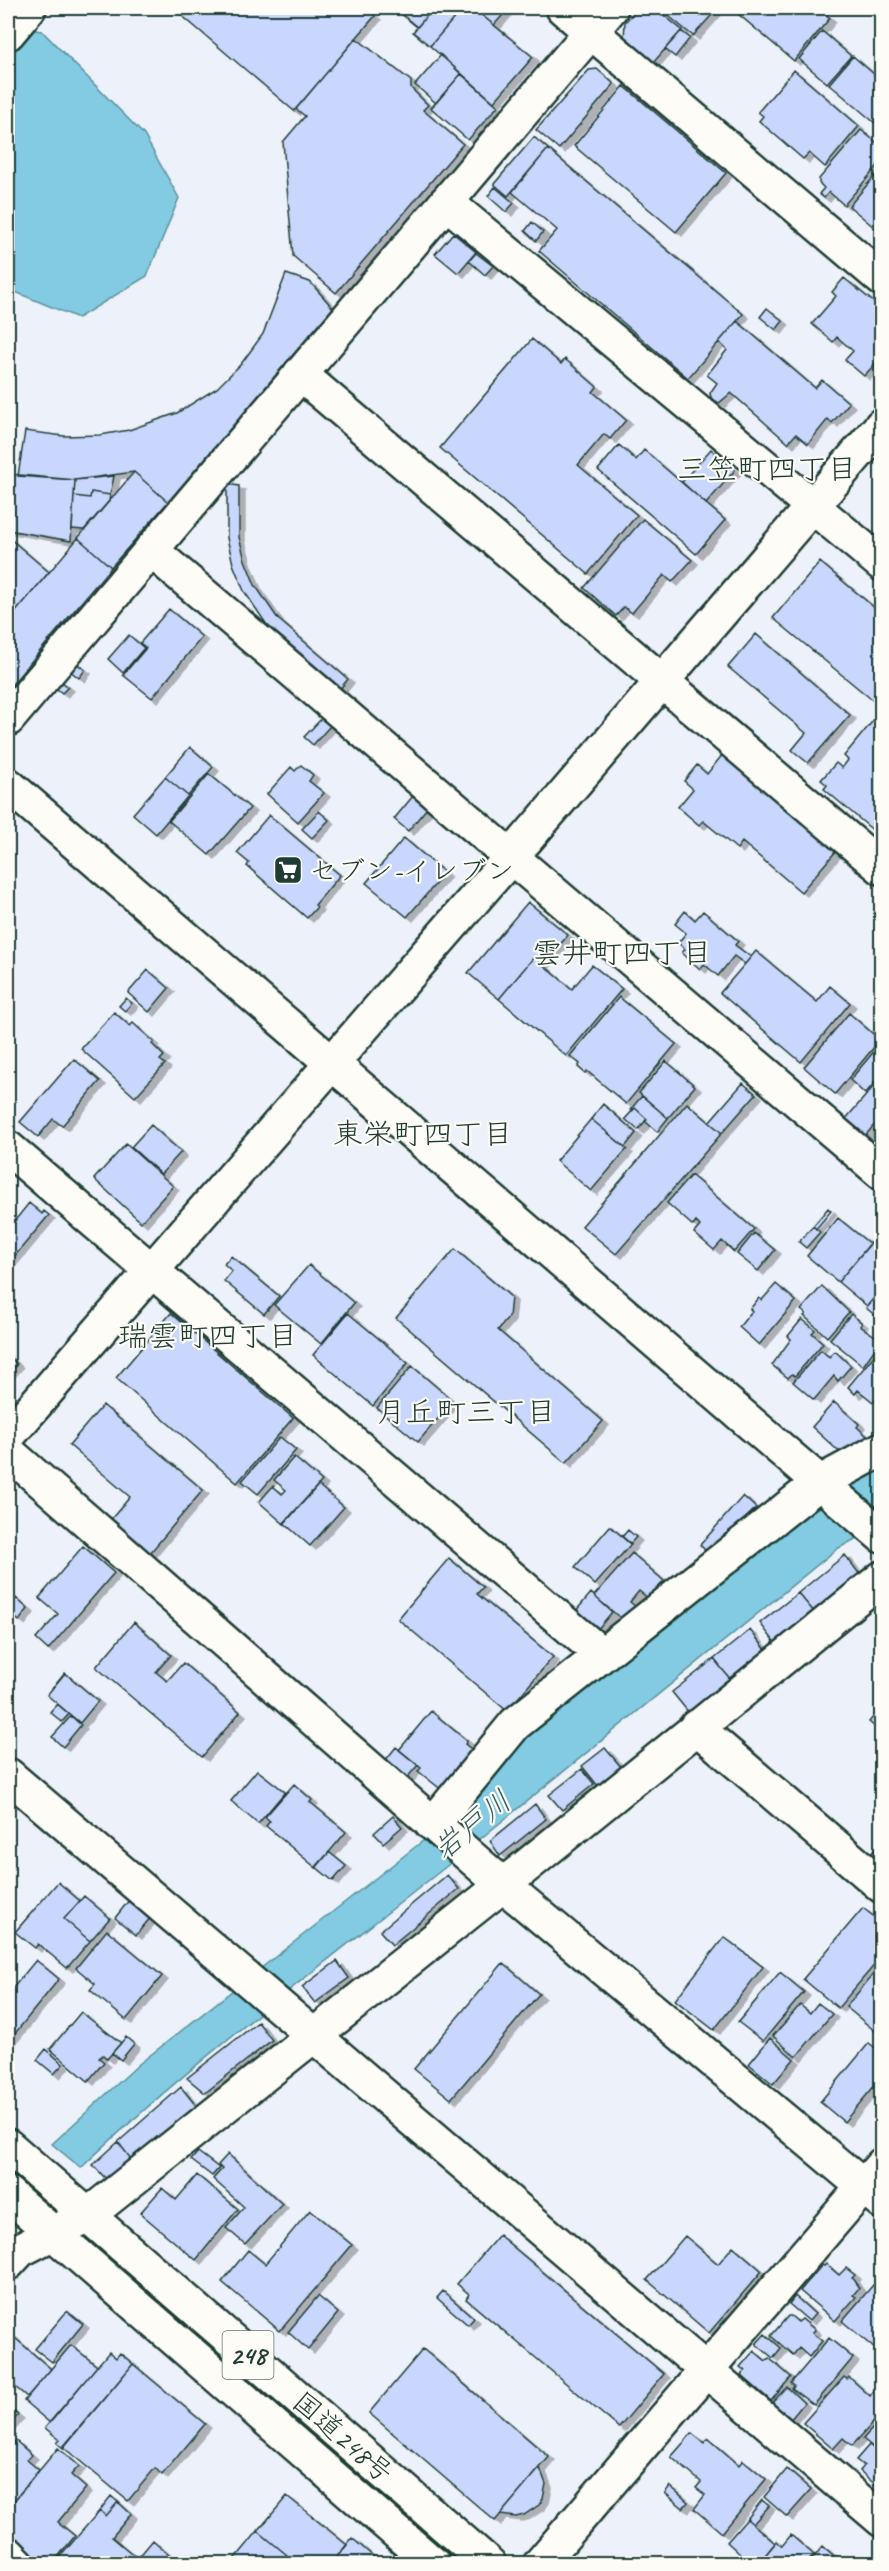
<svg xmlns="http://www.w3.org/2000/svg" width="889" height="2571" font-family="Caveat,'Klee One',sans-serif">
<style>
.water{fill:#82cbe2;stroke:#5a929c;stroke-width:1.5}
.building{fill:#c9d6fd;stroke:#1f3d34;stroke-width:1.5;filter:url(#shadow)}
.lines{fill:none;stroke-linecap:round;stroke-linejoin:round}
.minor-casing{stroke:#1f3d34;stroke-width:38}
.highway-casing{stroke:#1f3d34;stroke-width:38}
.minor{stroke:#fdfcf7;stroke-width:33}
.highway{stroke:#fdfcf7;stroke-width:33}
.labels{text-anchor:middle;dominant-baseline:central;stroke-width:4.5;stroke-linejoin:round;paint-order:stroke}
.shield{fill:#fdfcf7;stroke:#62766e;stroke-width:1.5}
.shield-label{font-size:27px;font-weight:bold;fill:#1f3d34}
.poi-label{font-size:28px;fill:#1f3d34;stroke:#fdfcf7;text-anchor:start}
.street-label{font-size:28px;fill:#1f3d34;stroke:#fdfcf7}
.neighbourhood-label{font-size:30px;fill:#1f3d34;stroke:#fdfcf7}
.water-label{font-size:30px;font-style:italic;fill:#386060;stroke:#fdfcf7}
</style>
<defs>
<filter id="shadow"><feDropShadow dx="6" dy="4" stdDeviation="0" flood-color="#0004"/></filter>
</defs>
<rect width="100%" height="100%" fill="#edf1f9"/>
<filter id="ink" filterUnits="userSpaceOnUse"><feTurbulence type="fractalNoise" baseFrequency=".0167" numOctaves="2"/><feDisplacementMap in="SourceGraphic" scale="12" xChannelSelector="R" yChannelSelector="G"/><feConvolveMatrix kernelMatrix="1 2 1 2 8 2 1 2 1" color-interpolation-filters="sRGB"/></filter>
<g filter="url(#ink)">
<path class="water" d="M21 28 42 31 144 135 179 198 147 276 78 318 8 289V45Z
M881 1465V1525L837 1549C708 1654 578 1760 448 1865 324 1964 196 2058 81 2168L52 2144 139 2064 452 1818 525 1735 795 1513Z"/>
<path class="building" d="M173 8H365L375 16 294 111Z
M394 8H434L417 27Z
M434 8H463L430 46 413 32Z
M463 8H473L533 57 494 102 430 46Z
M473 8H509L494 25Z
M638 8H655L682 30 652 64 624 39 625 22Z
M659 8H718L693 36Z
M731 8H818L830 18 794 61Z
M681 31 690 38 675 57 665 49Z
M822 31 851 56 827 83 799 59Z
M356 38 411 81V88L428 105 423 110 463 144 336 293 293 256 283 142 305 116 296 109Z
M441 55 461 74 436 103 415 85Z
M853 56 882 81V129L829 84Z
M597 69 614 84 559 149 536 130 589 70Z
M794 70 859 126 825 167 809 153 803 159 759 121 763 116 758 112Z
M461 74 498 106 468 140 431 108Z
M624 86 726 173 676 232 574 146Z
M861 130 882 147V161L844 205 829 192 824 198 819 194 824 188 819 183V179Z
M534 137 548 149 508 196 494 184Z
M548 149 743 314 688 378 539 251 557 230 512 192Z
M880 170 882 172V234L849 206Z
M495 187 514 203 506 212 488 196Z
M532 222 543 232 536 241 525 231Z
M453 233 476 252 458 273 435 254Z
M476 253 493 266 485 275 469 261Z
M286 274 310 282 333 308 168 502 134 472 75 480 18 476 25 431 64 436 100 435 129 430 177 413 217 388 241 364 263 334Z
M844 278 882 309V356L864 376 845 360 853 351 837 337 833 342 812 324 836 296 832 292Z
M767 308 783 321 776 330 760 317Z
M737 321 815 388 822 380 849 403 832 423 828 419 808 444 796 434 788 443 731 393 719 403 711 398 710 393 717 383 707 375 727 350 719 342Z
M532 339 561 364 565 359 597 387 593 392 626 420 610 439 604 434 578 465 637 515 588 574 440 448Z
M619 445 636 460 644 450 725 520 696 554 598 470Z
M711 449 735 470 706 504 682 482Z
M134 472 168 502 111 567 78 538Z
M8 474 75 480 71 541 8 530Z
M114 476 110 495 91 492 90 498 74 496 75 480Z
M227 484 239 486V537L245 560 255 585 278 619 348 679 340 689 269 628 244 591 233 564 227 538Z
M91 492 110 495 109 501 84 530 72 529 74 496 90 498Z
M643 519 692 560 672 582 664 575 632 613 624 607 616 616 584 588Z
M8 537 49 572 8 621Z
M78 538 111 567 8 689V621Z
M820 562 882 614V708L773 618Z
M169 609 202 637 152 698 123 675 146 648 140 643Z
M756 634 850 715 808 763 792 750 806 733 728 667Z
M129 635 144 648 123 673 108 659Z
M75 662 85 670 79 678 69 670Z
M60 680 68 687 62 693 54 687Z
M876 717 882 721V838L824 789 827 785 821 780 836 763 842 768 848 760 844 756Z
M322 718 330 726 313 745 304 737Z
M190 747 213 767 188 796 165 777Z
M723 754 837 850 801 892 742 842 737 849 703 821 699 825 678 807 693 789 684 781 697 765 707 774Z
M301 765 313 775 309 781 324 793 298 822 267 794 291 767 295 771Z
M209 774 250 808 209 855 169 821Z
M165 777 188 796 156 834 133 814Z
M413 796 427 808 408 831 394 819Z
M319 811 329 820 312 838 302 829Z
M269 815 340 875 315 905 317 907 307 918 247 866 249 863 237 853Z
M404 838 445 873 407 917 366 883Z
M528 902 568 935 543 965 534 957 499 999 468 973Z
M685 911 695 920 703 911 738 941 735 945 751 957 745 964 734 956 718 976 704 964 700 969 682 953 685 949 678 943 686 933 675 924Z
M756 951 817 1002 830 986 850 1003 801 1062 720 993Z
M534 957 572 989 592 965 622 989 566 1056 499 999Z
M148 970 169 988 149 1012 128 993Z
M619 997 676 1044 626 1104 587 1071 585 1073 578 1067 580 1064 570 1056Z
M126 998 132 1003 125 1011 119 1006Z
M114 1012 130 1026 133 1023 154 1042 152 1044 164 1056 160 1060 165 1064 135 1097 81 1049Z
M849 1013 880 1040 835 1094 804 1067Z
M882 1042V1074L865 1094 850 1080Z
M74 1059 100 1081 62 1126 53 1119 38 1137 20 1122Z
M666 1061 695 1086 668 1118 639 1093Z
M743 1083 756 1094 722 1133 709 1122Z
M874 1086 882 1092V1113L875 1120 877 1122 863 1138 844 1121Z
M642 1096 668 1118 657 1132 645 1121 647 1119 635 1108 630 1110Z
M687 1103 722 1133 616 1254 582 1226Z
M603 1104 636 1133 625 1147 591 1119Z
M635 1108 647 1119 638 1130 625 1119Z
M591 1119 627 1149 591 1191 556 1161Z
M151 1125 181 1152 161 1174 131 1147Z
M126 1144 173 1186 141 1222 94 1179Z
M691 1175 754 1229 734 1252 722 1241 714 1250 694 1233 700 1226 696 1222 693 1226 667 1203Z
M29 1203 42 1214 44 1211 49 1215 8 1264V1229Z
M828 1208 831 1211 816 1229 813 1226Z
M838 1218 870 1244 838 1282 807 1256Z
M813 1226 820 1232 806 1248 799 1242Z
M754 1233 775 1250 758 1271 737 1254Z
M872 1241 882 1249V1289L867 1306 838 1282Z
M455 1249 511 1297 509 1317 498 1330 603 1421 566 1463 396 1318Z
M231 1256 279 1296 264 1314 224 1281 232 1271 224 1264Z
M309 1265 354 1303 321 1344 274 1305Z
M776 1284 796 1301 759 1345 739 1327 752 1311 750 1309 759 1298 762 1300Z
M822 1286 849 1312 827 1337 804 1316 806 1314 801 1310Z
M882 1289V1321L866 1308Z
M171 1313 293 1418 237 1483 116 1378Z
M348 1313 408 1363 373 1406 313 1355Z
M851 1314 862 1323 860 1326 881 1340 863 1366 830 1339Z
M802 1319 815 1330 812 1333 823 1343 795 1376 792 1374 788 1378 772 1365 791 1339 788 1336Z
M882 1346V1393L873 1402 858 1390 855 1394 848 1387Z
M821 1350 829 1357 835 1351 851 1366 838 1381 834 1376 814 1400 793 1382Z
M8 1355 17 1364 8 1374Z
M412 1366 453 1401 418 1442 377 1408Z
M834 1402 859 1424 857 1427 867 1436 846 1458 812 1427Z
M103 1405 203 1490 145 1559 106 1525 130 1497 69 1445Z
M280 1437 296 1450 258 1494 242 1481Z
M294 1457 322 1481 284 1524 259 1502 273 1486 282 1494 286 1490 274 1480Z
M318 1485 344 1507 310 1546 284 1523Z
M743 1496 756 1508 709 1554 700 1545Z
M610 1526 631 1544 595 1585 575 1567Z
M628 1530 636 1537 630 1544 622 1537Z
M83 1546 114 1573 48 1650 36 1639 58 1614 39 1598Z
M632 1553 664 1581 649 1599 639 1591 630 1602 636 1607 624 1621 594 1596Z
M845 1555 861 1576 815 1613 798 1593Z
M449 1558 483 1587 477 1594 553 1657 507 1711 398 1619Z
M591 1593 612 1612 597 1630 575 1612Z
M798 1593 815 1613 776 1644 760 1623Z
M16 1598 28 1609 19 1621 8 1611Z
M134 1622 171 1655 156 1672 167 1681 183 1663 240 1712 202 1757 96 1667Z
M750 1630 767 1651 731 1680 714 1659Z
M714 1659 731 1680 689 1713 672 1692Z
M65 1673 98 1701 80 1723 47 1695Z
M57 1704 69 1714 62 1722 50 1712Z
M882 1706V1733L869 1722Z
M431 1711 467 1741 465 1744 475 1752 443 1791 418 1771 421 1768 399 1750Z
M71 1716 81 1725 63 1747 52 1737Z
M396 1747 418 1765 406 1779 385 1761Z
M605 1748 622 1768 598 1786 582 1766Z
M582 1769 594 1784 562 1810 549 1795Z
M257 1770 285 1792 258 1824 231 1801Z
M294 1784 312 1800 310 1802 346 1832 316 1868 266 1826 270 1821 265 1817Z
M535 1804 546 1819 500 1856 490 1841Z
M393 1816 402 1827 383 1843 374 1833Z
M882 1841V1864L871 1854Z
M329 1852 346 1866 333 1881 316 1867Z
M447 1875 459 1889 392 1945 380 1931Z
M58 1882 80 1901 64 1919 90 1941 67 1968 38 1944 35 1948 15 1932Z
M84 1896 110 1918 90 1941 64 1919Z
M130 1899 151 1917 136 1935 115 1918Z
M863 1908 882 1923V1956L838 2008 803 1979Z
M107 1930 162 1976 126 2020 90 1990 95 1984 76 1968Z
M724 1937 763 1967 714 2030 675 2000Z
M36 1960 59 1979 8 2042V1994Z
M337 1961 349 1978 315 2003 302 1987Z
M503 1963 539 1994 451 2099 414 2069Z
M780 1972 804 1992 763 2041 738 2022Z
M875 1972 882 1978V2024L875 2031 846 2007Z
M818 2003 832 2014 796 2057 773 2036 800 2005 810 2013Z
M81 2012 121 2043 107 2059 103 2055 99 2058 104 2062 88 2081 50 2049Z
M258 2022 272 2040 205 2093 187 2078Z
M126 2037 134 2044 121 2060 112 2053Z
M770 2038 794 2059 773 2084 749 2064Z
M869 2043 882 2053V2077L844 2122 820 2102Z
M46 2049 63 2064 54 2074 37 2060Z
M181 2087 197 2107 131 2159 118 2142Z
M118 2142 131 2159 106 2179 93 2165Z
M198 2152 219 2168 212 2176 191 2160Z
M228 2154 282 2204 245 2244 226 2228 244 2207 213 2179 222 2169 218 2165Z
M197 2175 238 2209 196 2260 140 2213 162 2188 176 2200Z
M310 2210 352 2245 280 2331 222 2282 248 2250 265 2264Z
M499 2235 664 2374 619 2428 466 2299 469 2294 457 2284Z
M685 2236 718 2264 733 2246 762 2271 709 2333 647 2280Z
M826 2264 839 2275 846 2268 855 2275 852 2278 859 2288 853 2295 856 2297 835 2321 800 2291 822 2265 824 2266Z
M882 2283V2355L842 2321 873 2285 877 2288Z
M443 2291 474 2318 468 2325 437 2298Z
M318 2296 338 2313 308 2350 288 2332Z
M795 2296 815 2314 809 2321 789 2304Z
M67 2311 83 2324 52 2362 35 2349Z
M788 2316H791L798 2322 802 2319 815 2330 812 2333 822 2341 809 2357 799 2348 793 2355 771 2336Z
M8 2332 51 2369 27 2397 8 2381Z
M765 2334 781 2348 773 2358 756 2344Z
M829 2338 853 2358 814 2405 792 2389 794 2386 791 2383Z
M71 2345 97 2366 50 2423 24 2401Z
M423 2349 549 2457 495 2521 369 2413Z
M754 2351 766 2361 769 2358 791 2377 771 2401 741 2375 745 2371 740 2367Z
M109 2352 116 2358 120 2353 133 2364 63 2448 57 2443 60 2440 45 2428Z
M133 2364 205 2424 162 2475 155 2468 128 2501 63 2447Z
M844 2377 847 2379 849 2377 870 2396 882 2380V2413L852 2446 843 2438 833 2449 803 2423Z
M787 2387 804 2403 790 2420 771 2404Z
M8 2407 18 2415 8 2427Z
M882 2418V2451L880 2453 863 2439Z
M692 2433 704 2443 708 2438 739 2465 743 2460 766 2479 722 2533 694 2509 705 2495 696 2488 701 2482 671 2457Z
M16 2441 32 2455 27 2460 39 2470 12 2503 8 2499V2444L11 2446Z
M869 2445 880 2453 882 2451 880 2489 860 2471 864 2466 856 2460Z
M58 2448 79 2466 71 2475 86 2488 58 2522 75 2536 52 2564H36L8 2539V2508Z
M540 2468 546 2484 543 2499 539 2505 524 2515 516 2517 500 2515Z
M787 2469 811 2490 787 2517 764 2497Z
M670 2486 688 2502 683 2508 665 2493Z
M111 2496 118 2502 106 2516 100 2510Z
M287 2496 347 2545 331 2564H283L281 2562 287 2555 258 2531Z
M762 2500 769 2506 753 2524 747 2519Z
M118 2502 131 2514 112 2537 137 2558 132 2564H54L100 2510 106 2516Z
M747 2519 775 2543 758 2564H751L727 2542Z
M258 2531 287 2555 281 2562 283 2564H231Z
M791 2535 814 2555 806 2564H758L777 2541 782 2546Z
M352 2538 382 2564H331Z
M153 2540 180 2564H133Z
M823 2546 843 2564H808Z"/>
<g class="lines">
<g class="minor-casing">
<path id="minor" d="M563 8 882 279
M8 33 29 8
M446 202 882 564
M300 374 882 868
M151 550 882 1173
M8 719 611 8
M8 785 882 1536
M8 1148 602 1655
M8 1436 511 857 882 425
M8 1452 503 1885 882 2202
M696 1727 882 1886
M8 1775 882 2520
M431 1823 443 1812 515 1724 819 1483 882 1449
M8 2263 20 2250 88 2215 503 1885 882 1578
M8 2554 18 2564
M540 2564 882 2165"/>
</g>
<g class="highway-casing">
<path id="highway" d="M8 2146 489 2564
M8 2194 433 2564"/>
</g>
<use href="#minor" class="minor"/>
<use href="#highway" class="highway"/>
</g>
</g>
<defs>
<g id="supermarket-square" transform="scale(1.5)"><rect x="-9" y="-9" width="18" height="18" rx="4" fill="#1f3d34" stroke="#fdfcf7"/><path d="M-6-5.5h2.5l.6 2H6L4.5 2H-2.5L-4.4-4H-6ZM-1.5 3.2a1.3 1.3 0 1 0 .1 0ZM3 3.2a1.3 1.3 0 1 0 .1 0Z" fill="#fff"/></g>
</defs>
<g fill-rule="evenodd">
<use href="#supermarket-square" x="288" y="870"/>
</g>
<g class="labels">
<rect class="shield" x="222.5" y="2331" width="51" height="48" rx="4.5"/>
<g class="shield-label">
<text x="248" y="2355">248</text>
</g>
<g class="poi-label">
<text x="309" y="870">セブン-イレブン</text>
</g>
<g class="street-label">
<text transform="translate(343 2437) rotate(41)">国道248号</text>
</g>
<g class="neighbourhood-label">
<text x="767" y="469">三笠町四丁目</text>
<text x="622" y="953">雲井町四丁目</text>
<text x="423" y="1134">東栄町四丁目</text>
<text x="208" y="1336">瑞雲町四丁目</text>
<text x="466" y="1412">月丘町三丁目</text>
</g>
<g class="water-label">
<text transform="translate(472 1825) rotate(-39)">岩戸川</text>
</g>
</g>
<rect width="889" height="2571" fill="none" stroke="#fdfcf7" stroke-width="30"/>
<rect x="15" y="15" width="859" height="2541" fill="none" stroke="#1f3d34" stroke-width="2" filter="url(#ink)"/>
</svg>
